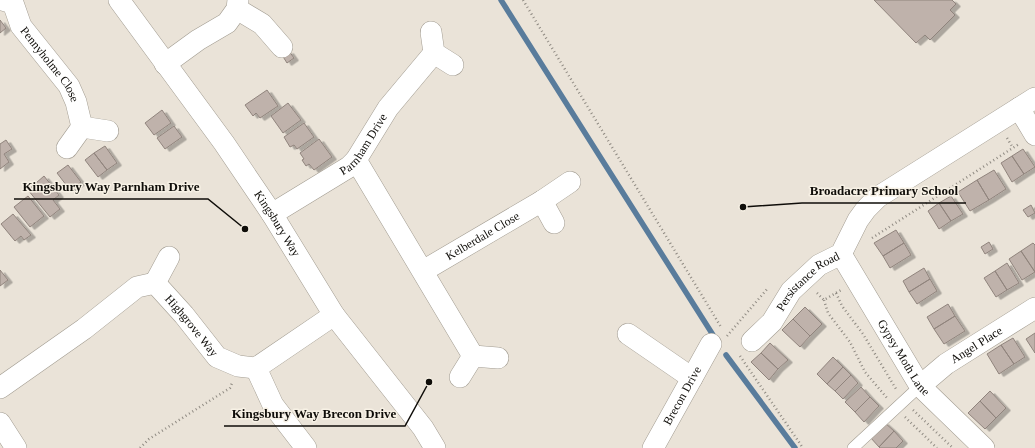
<svg xmlns="http://www.w3.org/2000/svg" width="1035" height="448" font-family="Georgia,serif">
<style>
.lines{fill:none;stroke-linecap:round;stroke-linejoin:round}
.stream{stroke:#597c9c;stroke-width:5.5}
.building{fill:#bfb2ab;stroke:#90847d;filter:url(#shadow)}
.service-casing{stroke:#a29c91;stroke-width:12}
.minor-casing{stroke:#a29c91;stroke-width:22}
.path{stroke:#908b83;stroke-width:2.5;stroke-dasharray:1 3;stroke-linecap:butt}
.service{stroke:#fff;stroke-width:11}
.minor{stroke:#fff;stroke-width:21}
.labels{text-anchor:middle;dominant-baseline:central;stroke-width:3;stroke-linejoin:round;paint-order:stroke}
.street-label{font-size:12px;fill:#0f0d09;stroke:#f7f1e5}
.leader{fill:none;stroke:#0f0d09;stroke-width:1.5}
.callout-dot{fill:#0f0d09;stroke:#f7f1e5;stroke-width:1.5}
.callout-label{font-size:13px;text-anchor:middle;font-weight:bold;fill:#0f0d09;stroke:#f7f1e5;stroke-width:3;stroke-linejoin:round;paint-order:stroke}
</style>
<defs>
<filter id="shadow"><feDropShadow dx="4.5" dy="2.5" stdDeviation="0" flood-color="#0004"/></filter>
</defs>
<rect width="100%" height="100%" fill="#eae3d8"/>
<g class="lines">
<path class="stream" d="M501 0 604 163 713 335
M726 355 795 448"/>
</g>
<path class="building" d="M874 0H952L956 4 950 10 955 15 930 40 925 35 916 43Z
M0 20 6 28 0 33Z
M289 51 294 58 287 63 282 55Z
M267 90 278 106 260 118 256 113 253 116 245 105Z
M288 103 301 120 283 133 271 116Z
M162 110 171 123 154 135 145 123Z
M304 123 314 137 297 149 294 145 290 147 284 137Z
M174 126 182 137 165 149 157 138Z
M319 139 332 157 314 170 309 164 306 166 302 160 304 159 300 153Z
M6 140 12 149 4 154 9 162 0 169V144Z
M105 146 117 163 107 170 94 153Z
M1023 149 1035 167 1024 174 1012 156Z
M94 153 107 170 98 177 85 160Z
M1012 156 1024 174 1012 182 1001 163Z
M68 165 81 182 70 190 57 173Z
M994 170 1006 189 989 200 977 180Z
M44 176 59 195 53 200 60 209 50 217 28 190Z
M977 180 989 200 970 211 958 192Z
M28 196 44 216 30 227 14 207Z
M951 196 963 214 951 221 939 203Z
M939 203 951 221 939 229 928 211Z
M1031 205 1035 213 1028 217 1023 210Z
M13 214 31 235 24 240 21 236 15 241 1 224Z
M896 230 904 243 883 256 874 243Z
M989 242 993 249 985 254 981 247Z
M904 243 911 255 890 268 883 256Z
M1033 243 1035 245V272L1021 251Z
M1021 251 1035 272 1022 280 1009 259Z
M1007 263 1019 283 1007 290 995 271Z
M924 268 930 279 909 292 903 281Z
M0 270 8 280 0 286Z
M995 271 1007 290 996 297 984 278Z
M930 279 937 291 917 304 909 292Z
M948 304 955 316 934 329 927 317Z
M805 307 822 324 810 336 793 319Z
M955 316 965 331 944 344 934 329Z
M793 319 810 336 800 347 782 330Z
M1035 333V353L1026 339Z
M1013 338 1025 357 1014 364 1001 345Z
M770 343 788 360 778 369 761 353Z
M1001 345 1014 364 999 374 987 354Z
M761 353 778 369 769 380 751 362Z
M833 357 843 367 827 384 817 374Z
M843 367 851 375 835 391 827 384Z
M851 375 858 383 843 399 835 391Z
M861 387 870 397 855 412 845 402Z
M990 391 1006 408 996 418 980 401Z
M870 397 879 406 864 422 855 412Z
M980 401 996 418 985 429 968 413Z
M884 422 894 431 879 447 870 437Z
M894 431 903 441 896 448H880L879 447Z"/>
<g class="lines">
<g class="service-casing">
<path id="service" d="M853 448 920 386"/>
</g>
<g class="minor-casing">
<g id="minor">
<path id="s1" d="M2 0 13 3 21 26 69 86 76 102 82 127"/>
<path id="s2" d="M119 0 224 143 272 214 334 315 423 428 435 448"/>
<path d="M237 9 262 24 282 47"/>
<path d="M431 32 434 53 453 65"/>
<path d="M165 64 198 40 227 23 237 9 238 0"/>
<path d="M1019 108 1035 135"/>
<path d="M67 148 82 127 108 131"/>
<path d="M356 160 473 356"/>
<path d="M542 201 554 223"/>
<path id="s3" d="M272 214 349 167 356 160 388 108 434 53"/>
<path id="s4" d="M841 254 920 386 984 448"/>
<path id="s5" d="M423 271 542 201 570 182"/>
<path d="M155 283 169 257"/>
<path d="M628 334 692 378"/>
<path id="s6" d="M752 341 772 322 791 291 819 265 841 254 858 220 866 209 878 197 1035 98"/>
<path d="M256 368 273 405 306 448"/>
<path d="M460 377 473 356 498 358"/>
<path id="s7" d="M920 386 946 364 1035 308"/>
<path id="s8" d="M0 388 84 329 137 287 155 283 184 315 217 357 238 366 256 368 334 315"/>
<path d="M0 423 16 448"/>
<path id="s9" d="M653 448 711 344"/>
</g>
</g>
<path class="path" d="M523 0 721 327
M1007 138 1013 148
M872 238 1019 144
M817 293 824 300 841 290
M836 293 842 306 863 334 896 389
M824 300 828 313 850 342 865 372 887 398
M727 336 768 288
M740 356 803 448
M913 410 953 448
M905 417 937 448
M140 448 149 439 230 388 232 383"/>
<use href="#service" class="service"/>
<use href="#minor" class="minor"/>
</g>
<g class="labels">
<g class="street-label">
<text stroke="none"><textPath href="#s1" startOffset="84">Pennyholme Close</textPath></text>
<text stroke="none"><textPath href="#s3" startOffset="117">Parnham Drive</textPath></text>
<text stroke="none"><textPath href="#s2" startOffset="274">Kingsbury Way</textPath></text>
<text stroke="none"><textPath href="#s5" startOffset="69">Kelberdale Close</textPath></text>
<text stroke="none"><textPath href="#s6" startOffset="83">Persistance Road</textPath></text>
<text stroke="none"><textPath href="#s8" startOffset="245">Highgrove Way</textPath></text>
<text stroke="none"><textPath href="#s7" startOffset="70">Angel Place</textPath></text>
<text stroke="none"><textPath href="#s4" startOffset="121">Gypsy Moth Lane</textPath></text>
<text stroke="none"><textPath href="#s9" startOffset="60">Brecon Drive</textPath></text>
</g>
</g>
<path class="leader" d="M245 229L208 199H14M743 207L802 203H966M429 382L405 426H224"/>
<g class="callout-dot">
<circle cx="245" cy="229" r="4"/>
<circle cx="743" cy="207" r="4"/>
<circle cx="429" cy="382" r="4"/>
</g>
<g class="callout-label">
<text x="111" y="191">Kingsbury Way Parnham Drive</text>
<text x="884" y="195">Broadacre Primary School</text>
<text x="314" y="418">Kingsbury Way Brecon Drive</text>
</g>
</svg>
